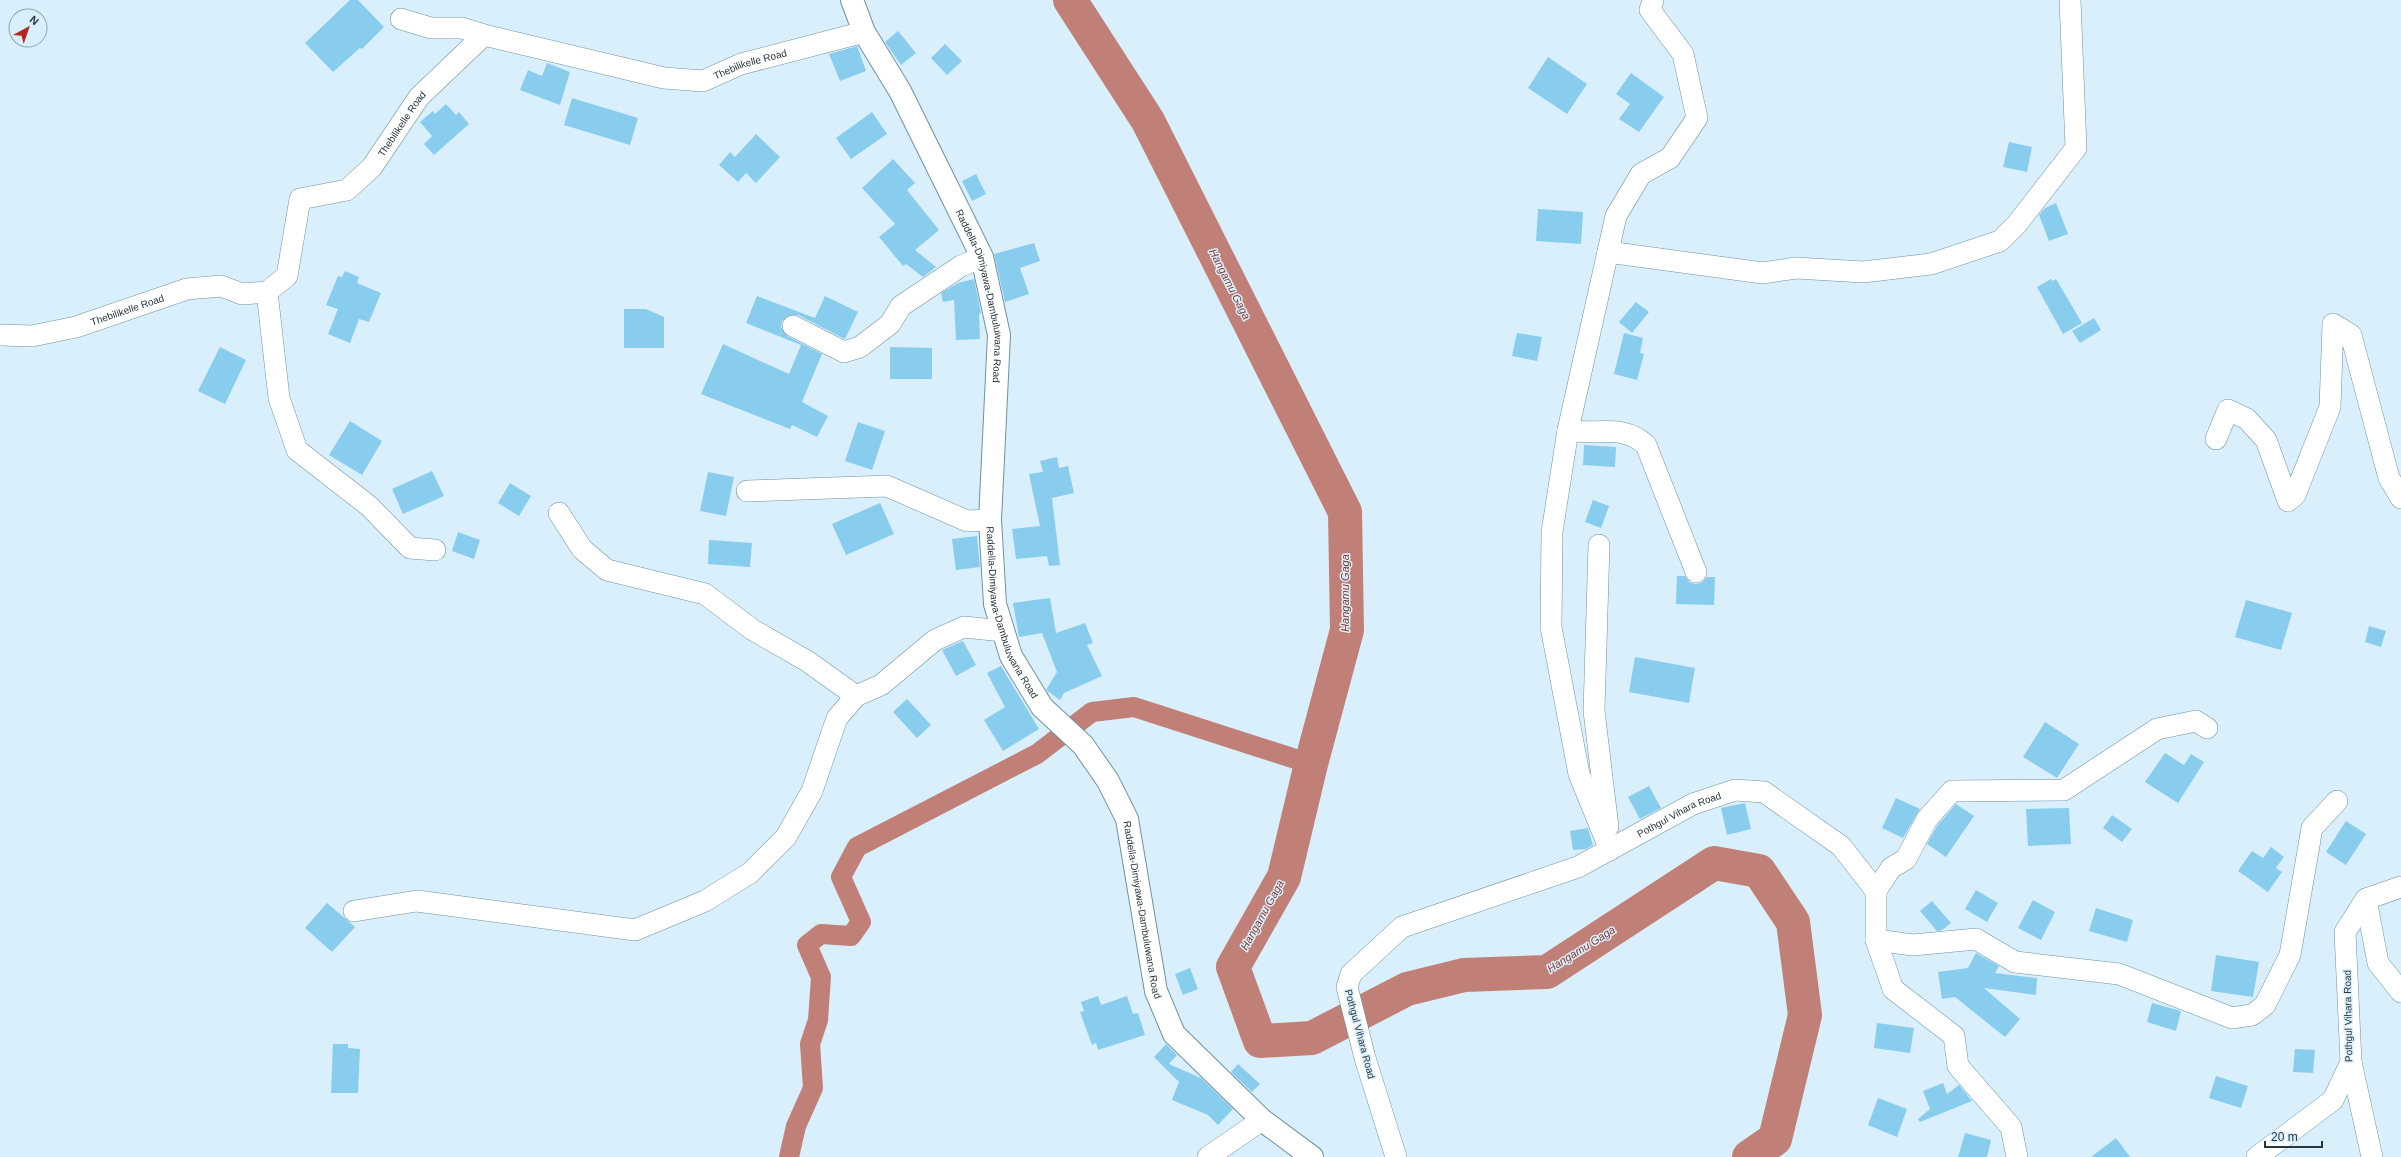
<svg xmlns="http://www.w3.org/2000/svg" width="2401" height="1157" font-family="Arial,sans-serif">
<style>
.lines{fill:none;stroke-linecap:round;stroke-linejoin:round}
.canal{stroke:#c18077;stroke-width:20}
.river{stroke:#c18077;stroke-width:34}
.building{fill:#89cdee}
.minor-casing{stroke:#6e92a3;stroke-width:22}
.tertiary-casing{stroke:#6e92a3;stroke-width:24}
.minor{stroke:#fff;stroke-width:21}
.tertiary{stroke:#fff;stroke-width:22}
.labels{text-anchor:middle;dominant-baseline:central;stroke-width:3;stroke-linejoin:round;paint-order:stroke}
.street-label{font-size:10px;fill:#27363d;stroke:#d9effb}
.water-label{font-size:11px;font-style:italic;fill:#88372f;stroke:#d9effb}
</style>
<rect width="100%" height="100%" fill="#d9effb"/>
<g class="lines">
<path class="canal" d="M789 1157 796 1126 813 1088 810 1044 818 1020 821 977 807 945 821 934 851 936 861 922 841 877 857 847 1037 754 1092 712 1134 707 1311 764"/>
<path class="river" d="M1070 0 1148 121 1345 512 1347 630 1311 764 1284 877 1233 967 1260 1041 1312 1038 1407 989 1464 975 1547 972 1714 863 1759 871 1793 922 1805 1015 1775 1139 1749 1157"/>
</g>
<path class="building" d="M350 0H358L384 27 362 49 360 48 333 72 305 43Z
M898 31 916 53 901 65 885 42Z
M945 44 962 61 947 75 931 58Z
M857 46 866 71 840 81 829 54Z
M1548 57 1587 84 1567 114 1528 88Z
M547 63 570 72 560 105 520 90 528 70 542 76Z
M1631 73 1664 97 1639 132 1619 119 1630 104 1616 94Z
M572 98 638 118 630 145 564 125Z
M446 104 456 115 459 112 469 124 434 155 424 144 432 136 420 122 433 111 435 114Z
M872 112 887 134 851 159 836 138Z
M756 134 780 157 756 183 746 173 738 182 719 165 730 152 735 157Z
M2009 142 2032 147 2027 172 2003 167Z
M893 159 915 183 907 190 939 230 915 250 936 267 923 277 906 264 903 266 879 237 895 224 862 188Z
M976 174 986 194 972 201 962 181Z
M2056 203 2068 234 2049 241 2039 215 2045 208Z
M1538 209 1583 212 1581 244 1536 241Z
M1034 243 1040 261 1020 268 1029 294 1005 302 994 254Z
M345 271 359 277 357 283 381 293 369 322 359 319 350 343 328 334 338 309 326 305 338 276 342 277Z
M974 279 981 313 979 314 980 339 956 340 954 300 943 302 941 293 958 283Z
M2051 279 2052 281 2056 279 2082 323 2063 334 2037 287Z
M757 296 815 318 825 296 858 312 845 339 798 315 787 316 782 321 781 327 787 336 822 354 802 402 828 416 817 437 792 425 790 429 701 394 723 344 789 374 801 345 746 323Z
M1636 302 1649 312 1632 333 1619 322Z
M624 309H646L664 317V348H624Z
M2094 318 2101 330 2080 343 2072 331Z
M1517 333 1542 337 1537 361 1512 356Z
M1624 333 1643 338 1640 353 1644 354 1637 380 1614 374Z
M220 347 246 360 225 404 198 391Z
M890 347 932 348V379H890Z
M350 421 382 441 362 475 329 455Z
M858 422 885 431 872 470 845 461Z
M1584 445 1616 447 1615 467 1583 465Z
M1057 457 1059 468 1068 466 1074 493 1052 498 1060 565 1049 566 1047 556 1016 559 1012 529 1040 526 1029 474 1043 472 1040 461Z
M432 471 444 496 403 514 392 489Z
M708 472 734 477 726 516 700 511Z
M510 483 531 496 519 516 498 503Z
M1593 500 1609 506 1601 528 1585 522Z
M880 503 894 534 846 555 832 524Z
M458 532 480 540 474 559 452 551Z
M977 536 980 567 956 570 952 539Z
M709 540 752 543 750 567 708 564Z
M1677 576H1685L1689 582 1695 584 1701 583 1707 577H1715L1714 605 1676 604Z
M1050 598 1056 633 1085 623 1093 643 1087 645 1102 676 1064 693 1060 700 1046 690 1057 672 1042 633 1019 637 1013 603Z
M2246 600 2292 613 2281 650 2235 637Z
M2369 626 2386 631 2381 647 2365 642Z
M963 641 976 665 956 676 942 650Z
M1635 657 1695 668 1689 703 1629 692Z
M1001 666 1039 729 1003 751 984 720 1005 707 987 673Z
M907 699 931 725 917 738 893 712Z
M2045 722 2079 744 2057 778 2023 757Z
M2165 753 2184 765 2191 754 2204 762 2178 803 2145 782Z
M1649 786 1661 808 1640 819 1628 797Z
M1896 798 1920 809 1903 838 1882 828Z
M1745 803 1751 829 1727 835 1721 808Z
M1956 804 1974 816 1946 857 1927 844 1937 826Z
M2069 808 2071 844 2028 846 2026 809Z
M2112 815 2132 829 2122 842 2103 828Z
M2346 821 2366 834 2346 865 2326 852Z
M1588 828 1593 845 1586 849 1573 850 1570 831Z
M2271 847 2284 857 2276 868 2282 872 2268 892 2238 871 2252 851 2263 858Z
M1976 890 1998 903 1987 922 1965 909Z
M2033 900 2055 912 2041 940 2018 928Z
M1932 901 1951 923 1942 930 1937 931 1920 911Z
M327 903 355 927 332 952 305 928Z
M2096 908 2133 920 2127 942 2089 931Z
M1976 953 1999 966 1995 973 2037 978 2036 995 1984 988 2020 1019 2005 1037 1955 997 1942 999 1938 972 1968 968Z
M2216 955 2259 962 2253 997 2211 991Z
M1190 968 1198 989 1183 995 1175 974Z
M1098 996 1101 1005 1127 996 1133 1014 1138 1013 1145 1035 1098 1050 1096 1043 1092 1045 1080 1012 1084 1011 1081 1002Z
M2152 1003 2181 1011 2176 1031 2147 1022Z
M1877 1023 1914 1028 1910 1053 1874 1048Z
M333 1044H348V1048L360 1049 358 1093H331Z
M1166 1044 1177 1055 1169 1064 1201 1078 1233 1109 1218 1125 1208 1115 1172 1100 1179 1082 1154 1057Z
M2295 1049 2315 1050 2313 1073 2293 1072Z
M1238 1064 1260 1084 1252 1092 1231 1072Z
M2216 1076 2248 1086 2241 1108 2209 1098Z
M1943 1083 1947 1094 1959 1085 1972 1101 1920 1122 1918 1119 1930 1109 1923 1091Z
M1878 1098 1907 1109 1897 1137 1868 1125Z
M1965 1133 1991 1140 1987 1157H1958Z
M2116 1138 2130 1157H2091Z"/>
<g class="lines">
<g class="minor-casing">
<g id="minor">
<path d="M401 19 431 28H462L484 35"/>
<path d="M1608 252 1763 273 1796 268 1863 272 1931 264 2000 241 2017 224 2076 148 2070 0"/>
<path d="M267 292 279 398 297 450 369 506 410 548 435 550"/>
<path d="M793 326 844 352 860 347 890 324 901 306 961 266 982 257"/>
<path id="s1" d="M0 335 32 336 76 327 187 289 221 286 242 294 267 292 287 276 300 199 347 190 372 167 419 97 484 35 664 78 703 81 741 64 864 32"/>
<path d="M1568 430C1596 436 1622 423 1646 445L1696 572"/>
<path d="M2216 439 2228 410 2247 419 2266 440 2288 501 2295 495 2330 407 2333 324 2351 335 2389 478 2401 498"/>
<path d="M747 491 887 486 967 521 990 520"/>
<path d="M559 513 582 549 607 570 705 594 753 630 807 661 856 696"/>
<path d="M1599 545 1594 711 1608 827"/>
<path d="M1610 850 1579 774 1551 627 1552 532 1568 430 1616 216 1641 174 1670 158 1697 118 1683 54 1650 10 1653 0"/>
<path d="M1876 891 1891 868 1906 859 1927 819 1952 791 2064 790 2157 729 2196 721 2207 728"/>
<path d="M2366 899 2378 963 2401 992"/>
<path d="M354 911 417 901 635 930 705 901 750 873 786 837 812 791 837 718 856 696 881 685 935 640 964 627 1003 631"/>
<path d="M1876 940 1913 945 1976 939 2015 962 2119 974 2232 1018 2252 1015 2265 1005 2290 955 2312 828 2337 801"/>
<path d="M2351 1062 2372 1157"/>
<path d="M1208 1157 1262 1120"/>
<path id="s2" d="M1396 1157 1365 1058 1347 987 1351 974 1402 927 1578 867 1693 804 1735 790 1764 792 1841 846 1876 891V940L1893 989 1954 1036 1958 1066 2011 1127 2017 1157"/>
<path d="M2257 1157 2333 1100 2351 1062 2345 932 2366 899 2401 887"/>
</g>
</g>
<g class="tertiary-casing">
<g id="tertiary">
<path id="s3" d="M852 0 864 32 900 91 982 257 999 335 990 520 995 604 1011 656 1042 707 1083 745 1108 781 1127 819 1156 991 1174 1034 1262 1120 1312 1157"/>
</g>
</g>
<use href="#minor" class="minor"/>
<use href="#tertiary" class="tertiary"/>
</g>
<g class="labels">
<g class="street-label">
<text stroke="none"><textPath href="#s1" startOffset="910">Thebilikelle Road</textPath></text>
<text stroke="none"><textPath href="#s1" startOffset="514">Thebilikelle Road</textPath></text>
<text stroke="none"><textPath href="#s3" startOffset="326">Raddella-Dimiyawa-Dambuluwana Road</textPath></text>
<text stroke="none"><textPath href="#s1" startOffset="131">Thebilikelle Road</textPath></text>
<text stroke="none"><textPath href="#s3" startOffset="650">Raddella-Dimiyawa-Dambuluwana Road</textPath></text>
<text stroke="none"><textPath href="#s2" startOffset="560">Pothgul Vihara Road</textPath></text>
<text stroke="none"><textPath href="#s3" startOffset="986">Raddella-Dimiyawa-Dambuluwana Road</textPath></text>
<text transform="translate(2348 1016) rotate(-91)">Pothgul Vihara Road</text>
<text transform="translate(1360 1034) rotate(75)">Pothgul Vihara Road</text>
</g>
<g class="water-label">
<text transform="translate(1230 284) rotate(63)">Hangamu Gaga</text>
<text transform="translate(1345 593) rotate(-90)">Hangamu Gaga</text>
<text transform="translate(1262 915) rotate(-61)">Hangamu Gaga</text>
<text transform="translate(1581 949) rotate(-32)">Hangamu Gaga</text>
</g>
</g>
<g transform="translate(28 28) rotate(40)"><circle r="19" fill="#d9effb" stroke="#92a5af"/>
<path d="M0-3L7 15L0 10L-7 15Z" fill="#b62723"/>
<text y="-6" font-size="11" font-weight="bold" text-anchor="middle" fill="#27363d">N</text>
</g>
<path d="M2265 1141v6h57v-6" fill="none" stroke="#27363d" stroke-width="2"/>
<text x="2271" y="1141" font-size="12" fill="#27363d" stroke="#d9effb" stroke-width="3" paint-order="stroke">20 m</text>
</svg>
